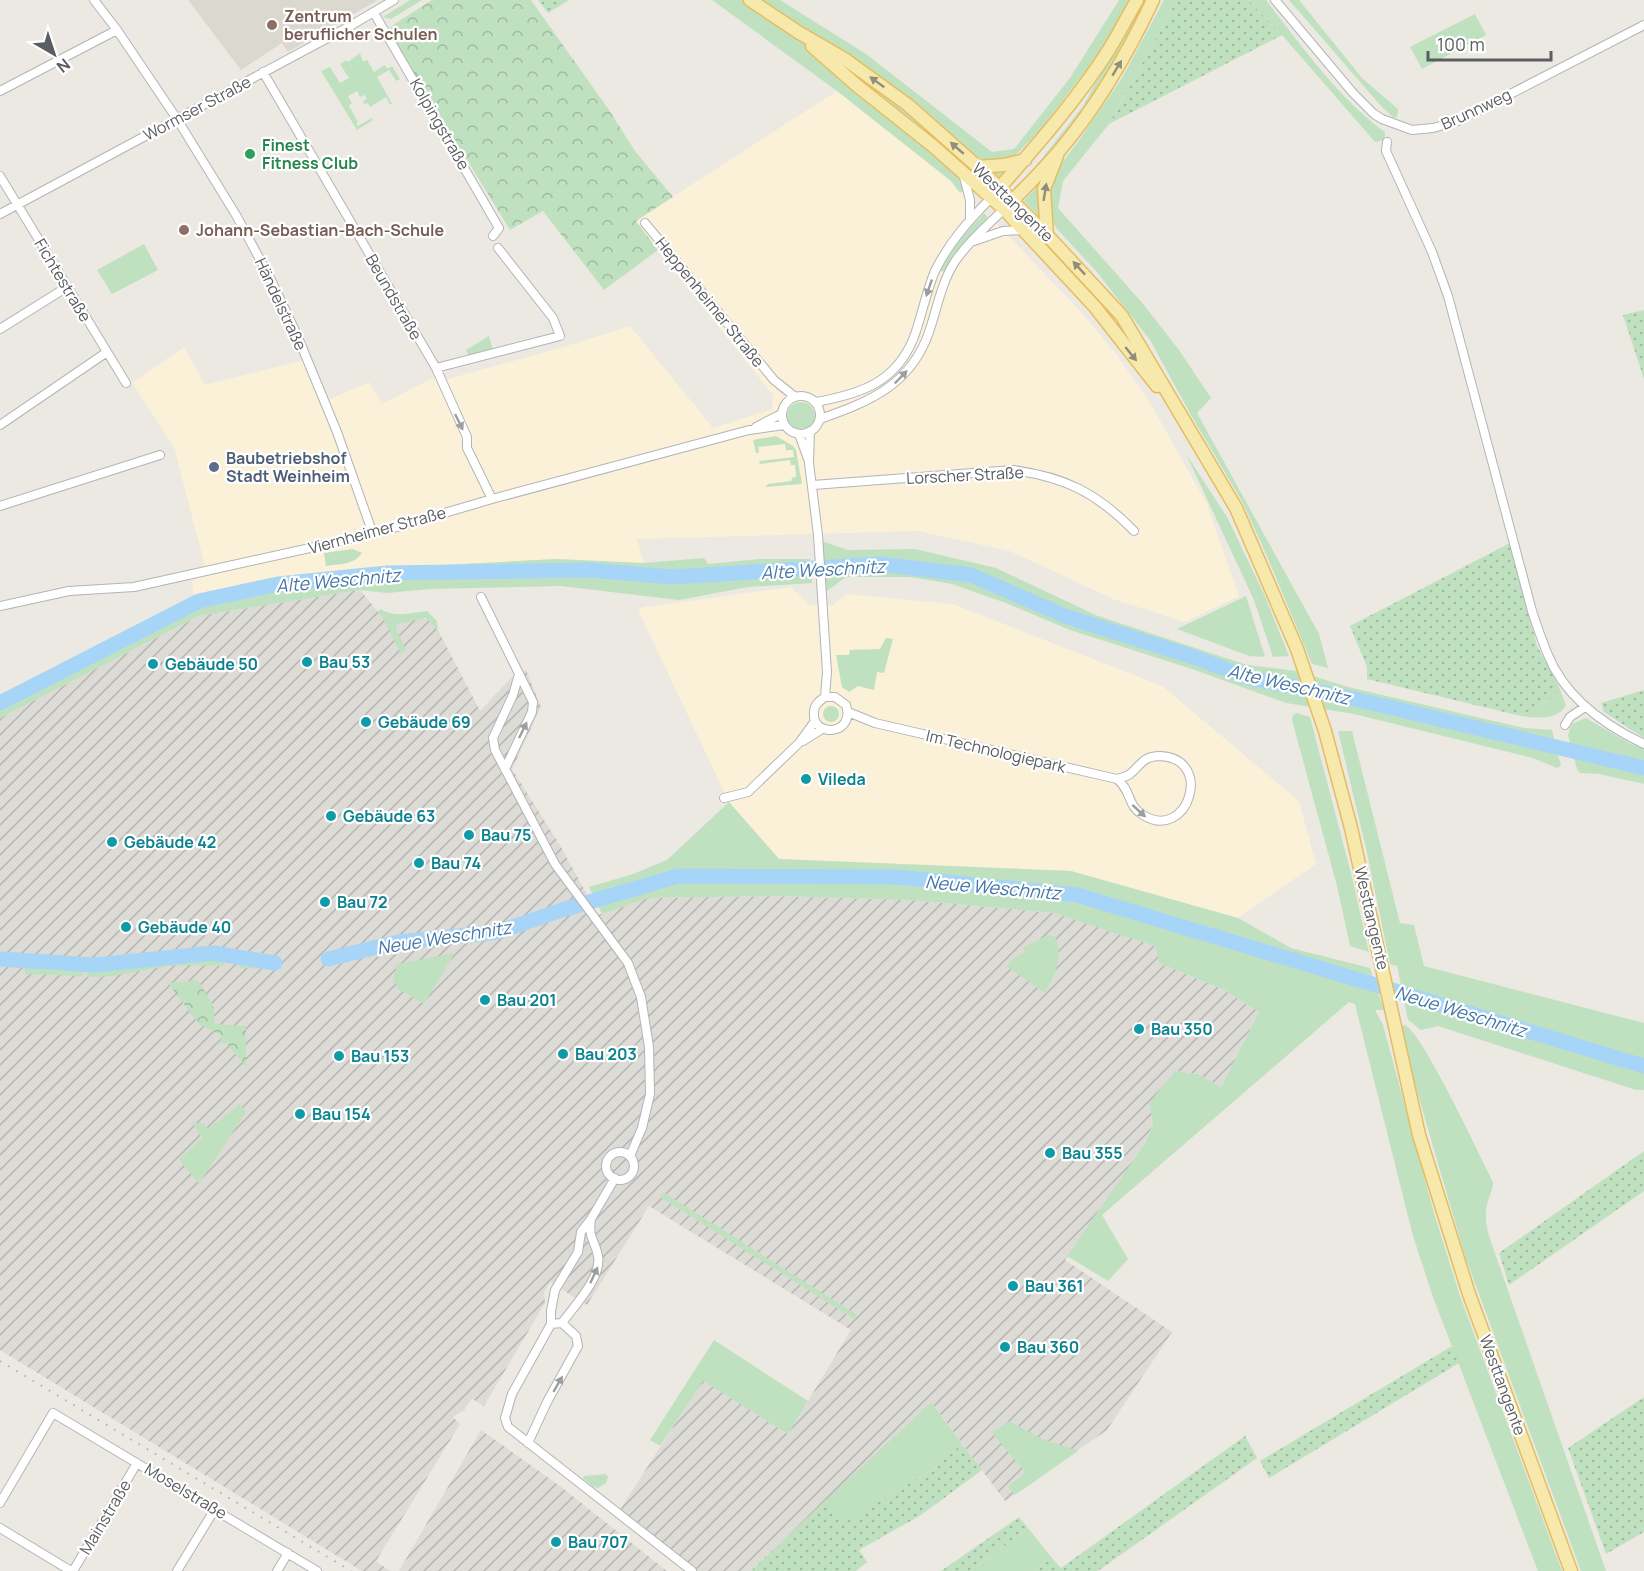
<svg xmlns="http://www.w3.org/2000/svg" width="1644" height="1571" font-family="Manrope,sans-serif">
<style>
.commercial{fill:#faf1d8}
.industrial{fill:url(#industrial-furrows)}
.education{fill:#dbd8d0}
.green{fill:#c0e1c0}
.forest{fill:url(#forest-crowns)}
.garden{fill:url(#garden-dots)}
.lines{fill:none;stroke-linecap:round;stroke-linejoin:round}
.river{stroke:#a6d5f7;stroke-width:15}
.minor-casing{stroke:#b2b4b8;stroke-width:10}
.primary-casing{stroke:#e4bd62;stroke-width:15}
.minor{stroke:#fff;stroke-width:8}
.primary{stroke:#f7e9ab;stroke-width:12}
.rail{stroke:#b0b1b1;stroke-width:2;stroke-dasharray:1.5 8;stroke-linecap:butt}
.oneway{fill:#918e7b}
.oneway2{fill:#9c9ea0}
.education-dot{fill:#8d6e63;stroke:#fff;stroke-width:2}
.leisure-dot{fill:#2e9e5b;stroke:#fff;stroke-width:2}
.service-dot{fill:#5c6f8a;stroke:#fff;stroke-width:2}
.culture-dot{fill:#0f9aa8;stroke:#fff;stroke-width:2}
.labels{text-anchor:middle;dominant-baseline:central;stroke-width:4.5;stroke-linejoin:round;paint-order:stroke}
.education-label{font-size:16px;font-weight:bold;fill:#785e54;stroke:#fff;text-anchor:start}
.street-label{font-size:16px;fill:#5a5d61;stroke:#fff}
.leisure-label{font-size:16px;font-weight:bold;fill:#27864d;stroke:#fff;text-anchor:start}
.service-label{font-size:16px;font-weight:bold;fill:#4e5e75;stroke:#fff;text-anchor:start}
.culture-label{font-size:16px;font-weight:bold;fill:#0d838f;stroke:#fff;text-anchor:start}
.water-label{font-size:18px;font-style:italic;fill:#4677a6;stroke:#fff}
</style>
<defs>
<pattern id="industrial-furrows" width="10" height="10" patternUnits="userSpaceOnUse" patternTransform="scale(1.5)"><rect width="10" height="10" fill="#dddbd6"/><path d="M-1 1l2-2M0 10L10 0M9 11l2-2" fill="none" stroke="#b6b5b1"/></pattern>
<pattern id="forest-crowns" width="20" height="18" patternUnits="userSpaceOnUse" patternTransform="scale(1.5)"><rect width="20" height="18" fill="#c0e1c0"/><path d="M2 6a3 3 0 1 1 6 0M12 15a3 3 0 1 1 6 0" fill="none" stroke="#9fba9f"/></pattern>
<pattern id="garden-dots" width="8" height="8" patternUnits="userSpaceOnUse" patternTransform="scale(1.5)"><rect width="8" height="8" fill="#c0e1c0"/><path d="M2 2h.1M6 6h.1" fill="none" stroke="#9fba9f" stroke-width="1.8" stroke-linecap="round"/></pattern>
</defs>
<rect width="100%" height="100%" fill="#ebe9e1"/>
<path class="commercial" d="M837 91 951 181 995 222 1083 314 1116 354 1149 401 1207 504 1239 596 1184 622 1113 599 1010 551 918 531 637 539 644 563 556 559 367 569 195 600 192 582 206 570 174 447 132 383 184 347 205 385 305 360 323 402 369 382 382 404 433 378 441 381 560 348 630 326 713 428 772 409 773 395 635 221Z
M791 587 810 605H833L847 594 953 604 1162 686 1299 801 1316 864 1238 918 1071 871 779 859 729 802 638 610 644 607Z"/>
<path class="industrial" d="M360 590 379 613 397 623 422 618 430 620 439 632 480 711 511 678 526 670 541 707 512 769 561 847 598 915 648 898 775 896 912 900 1054 913 1156 946 1159 963 1222 989 1259 1012 1221 1087 1198 1074 1175 1071 1150 1103 1153 1123 1146 1142 1065 1260 1172 1332 1107 1430 1005 1501 931 1402 751 1571H689L618 1513 703 1380 788 1434 851 1330 649 1206 587 1305 550 1282 544 1292 545 1303 484 1406 472 1399 464 1410 453 1417 460 1424 376 1561 390 1571H362L0 1350V718L199 616Z
M481 1430 560 1486 667 1571H399Z"/>
<path class="education" d="M188 0H378L288 52 282 43 241 70Z"/>
<path class="green" d="M410 0H422L391 19 383 17Z
M712 0H780L866 54 992 152 1014 149 1070 78 1119 0H1131L1109 41 1039 131 1017 154 994 170 1010 168 1000 178 992 171 983 177 990 186 981 179 960 193 951 181 837 91Z
M1142 0H1146C1122 51 1093 104 1057 147 1046 160 1034 172 1022 184L1083 106Z
M1164 0H1177L1109 124 1063 181 1058 208 1144 305 1179 350 1211 398 1197 413 1319 634 1328 668 1312 664 1267 556 1243 503 1191 415 1150 340 1096 271 1057 229 1049 216 1048 187 1053 175 1080 139 1122 78Z
M1248 0H1266C1302 46 1337 97 1385 132L1384 140 1375 142 1282 35Z
M1289 0H1299L1362 78 1398 109 1397 117 1394 118 1381 106Z
M1475 14 1486 35 1422 69 1410 47Z
M360 53 363 62 367 60 374 72 385 65 387 69 392 66 400 79 396 81 389 70 377 77 392 104H390L386 97 370 107 368 103 364 104 363 101 367 99 365 95 360 97 357 91 348 96 352 103 349 106 358 122 356 123 358 126 372 118 373 120 357 130 321 71 330 67 340 83 349 78 340 64 346 60 348 62Z
M1041 182 1043 220 1024 201Z
M984 213 988 217 954 254 943 272 940 270 960 239Z
M144 244 158 270 112 294 97 270Z
M489 336 493 351 470 357 466 350Z
M787 416a14 14 0 1 1 28 0a14 14 0 1 1-28 0Z
M776 436 793 446 796 450 802 484 765 487 768 484 791 481 792 478 796 477 795 465H791L790 460 760 464 759 461 794 457 793 450H786L785 444 758 447 759 453H756L753 440Z
M1186 454 1227 517 1264 594 1289 656 1273 657 1254 600Z
M822 541 848 550 915 549 996 568 1098 616 1247 665 1297 671 1348 687 1524 728 1552 730 1561 766 1557 768 1533 758 1354 714 1286 703 1192 669 1070 630 1006 603 952 584 910 577H846L824 593Z
M353 549 362 553C354 565 340 564 326 566L324 553Z
M704 558 708 564 759 559H810L812 583 748 587 679 600 560 586 430 589 387 593 360 590 199 616 0 718V696L195 600 367 569 556 559 644 563Z
M1246 596 1265 657 1249 656 1177 629Z
M380 609C395 618 410 613 427 611L437 621 438 630 426 618 397 624 396 629 406 650 401 654 384 620 378 612Z
M886 638 893 639 884 673 877 672 874 690 858 686 849 692 842 687 836 655H849L850 650 880 649Z
M1559 687 1566 705C1557 721 1537 718 1521 716L1555 696Z
M823 714a8 8 0 1 1 16 0a8 8 0 1 1-16 0Z
M1297 713 1310 717 1352 877 1369 952 1350 946 1337 886 1292 720 1293 715Z
M1586 718 1629 743 1644 749V784L1599 774 1580 773 1577 769 1568 735 1572 724Z
M1338 731H1352L1400 923 1414 925 1424 966 1644 1023V1090H1636L1438 1026 1421 1030 1408 1020 1397 966 1390 964 1366 848Z
M729 802 779 859 1071 871 1238 918 1291 948 1370 968 1384 1010H1375L1383 1025 1434 1213 1460 1296 1562 1571H1538L1433 1297 1413 1236 1355 1004 1349 1002 1102 1215 1128 1259 1108 1281 1067 1256 1146 1142 1153 1123 1149 1103 1175 1071 1198 1074 1221 1087 1259 1012 1222 989 1159 963 1155 946 1054 913 912 900 775 896 648 898 602 914 589 887 633 874 667 860Z
M1048 935 1055 937C1064 957 1055 975 1045 993L1007 967 1012 959 1025 952 1023 948Z
M455 953 424 1004 396 988 397 984 393 981 397 964Z
M187 959H225L223 966C203 966 182 964 162 967 137 971 113 978 87 977L88 969 115 968Z
M240 961 271 963 272 969 239 968Z
M25 968 83 970V976L25 974Z
M1405 1025C1422 1032 1481 1158 1493 1182 1493 1189 1490 1194 1488 1201 1484 1213 1486 1225 1489 1236L1606 1571H1581L1465 1256 1405 1050 1406 1049 1402 1026Z
M240 1104 246 1112 199 1184 179 1159 202 1138 192 1123H203L208 1129Z
M663 1192 857 1315 854 1319 660 1197Z
M714 1340 808 1401 788 1434 703 1381 660 1446 650 1440Z
M931 1402 962 1444 936 1467 843 1524 826 1500Z
M1009 1421 1040 1438 1078 1451 1015 1495 1008 1487 1025 1472 992 1433Z
M606 1474 608 1477 606 1483 598 1488 593 1487 583 1478 584 1476Z
M1028 1528 1052 1558 1035 1571H970Z"/>
<path class="forest" d="M432 0H531L609 110 635 151 673 197 636 221 658 250 604 290 543 211 510 230 388 31 393 25Z
M198 980 213 1005 215 1024 246 1026V1067L226 1043H220L221 1035 199 1024 168 983Z"/>
<path class="garden" d="M538 0H569L548 13Z
M1177 0H1248L1282 35 1109 124Z
M1644 310V379L1623 315Z
M1510 543 1537 646 1559 687 1555 696 1521 716 1367 679V667L1350 626Z
M1644 690V738L1604 712 1601 703Z
M1644 1151V1191L1509 1285 1499 1253Z
M1452 1346 1459 1363 1269 1478 1260 1461Z
M1644 1397V1532L1606 1554 1568 1448Z
M1245 1436 1257 1458 1098 1571H1035L1052 1558 1061 1568Z
M962 1444 982 1470 921 1515 859 1550 867 1562 856 1571H751L826 1500 844 1523 936 1467Z
M1019 1517 1028 1528 970 1571H941Z"/>
<g class="lines">
<path class="river" d="M0 703 199 601 278 584 387 573 589 570 672 577 880 564 971 575 1065 616 1196 658 1249 678 1355 699 1644 768
M0 959 95 965 213 953 275 963
M328 959 398 942 498 932 562 910 678 876 897 877 1077 895 1644 1066"/>
<g class="minor-casing">
<path id="minor" d="M94 0 117 30 177 119 236 215 270 278 297 335 337 432 373 534
M1275 0 1353 93 1374 114 1382 119 1412 130 1433 128 1458 121 1644 25
M374 13 499 228 493 236
M263 72 436 368 467 437V448L492 499
M0 91 117 30
M1387 142 1386 151 1432 252 1448 296 1532 611C1537 626 1542 641 1548 655 1565 697 1604 725 1644 744
M963 173 970 200V219
M0 176 126 383
M0 214 350 26 394 0
M645 223 774 380 794 396
M974 241 1003 231 1023 230
M0 329 67 287
M436 368 560 336 553 318 498 248
M782 415a19 19 0 1 1 38 0a19 19 0 1 1-38 0Z
M816 402C860 394 896 383 914 337 922 315 926 292 935 271 949 242 970 219 992 197
M820 419C869 402 911 385 929 332 937 309 941 284 954 263 967 243 987 226 1004 209
M0 425 107 352
M756 427 781 414
M810 431 809 463 818 535 827 672 825 697C819 701 814 705 814 712 811 738 856 736 846 705L835 697H825
M799 434 808 459
M813 485 1013 470C1065 477 1097 493 1134 531
M0 506 160 455
M481 597 533 702 532 712 505 769
M0 606 69 591 134 587 373 534 492 499 749 430 784 425
M519 674 513 695 493 738 495 750 555 864 628 963 641 997 649 1047 650 1094 642 1128 630 1156
M848 712 875 723 1117 779C1121 778 1126 777 1130 774 1141 765 1143 756 1160 756 1215 758 1188 843 1143 815 1127 806 1132 791 1117 779
M1565 725 1570 717 1585 707
M803 741 822 729
M724 798 748 792 799 743 815 721
M606 1166a14 14 0 1 1 28 0a14 14 0 1 1-28 0Z
M591 1219C588 1240 595 1239 598 1256 602 1278 574 1306 562 1323L551 1324 512 1394 505 1418 508 1427 692 1571
M551 1324V1311L555 1290 578 1252 581 1232 591 1219 615 1178
M528 1443 547 1402 578 1346 576 1336 562 1323
M0 1503 53 1413 317 1571
M0 1528 71 1571
M73 1571 137 1463
M177 1571 215 1509
M277 1571 288 1553"/>
</g>
<g class="primary-casing">
<path id="primary" d="M750 0 798 32 846 60 908 105 978 167 1047 235 1122 316 1236 508 1297 649 1325 731 1351 828 1419 1135 1469 1294 1571 1571
M812 46 855 84 933 146 1004 209 1095 307 1157 386
M978 167 1004 165 1025 160
M996 192C1036 146 1077 100 1110 48 1119 33 1128 16 1137 0
M1009 204C1026 187 1044 169 1060 150 1098 105 1128 53 1153 0
M1047 235 1044 189 1057 156"/>
</g>
<use href="#minor" class="minor"/>
<use href="#primary" class="primary"/>
<path class="rail" d="M0 1361 351 1571"/>
</g>
<defs><path id="oneway-solid" d="M-6-.8H1V-3.2L6.5 0L1 3.2V.8H-6Z" transform="scale(1.5)"/></defs>
<g class="oneway">
<use href="#oneway-solid" transform="translate(1117 68) rotate(-59)"/>
<use href="#oneway-solid" transform="translate(877 82) rotate(-144)"/>
<use href="#oneway-solid" transform="translate(957 148) rotate(-139)"/>
<use href="#oneway-solid" transform="translate(1045 192) rotate(-81)"/>
<use href="#oneway-solid" transform="translate(1079 268) rotate(-133)"/>
<use href="#oneway-solid" transform="translate(1131 354) rotate(51)"/>
</g>
<g class="oneway2">
<use href="#oneway-solid" transform="translate(929 288) rotate(109)"/>
<use href="#oneway-solid" transform="translate(901 377) rotate(-46)"/>
<use href="#oneway-solid" transform="translate(459 422) rotate(64)"/>
<use href="#oneway-solid" transform="translate(523 730) rotate(-64)"/>
<use href="#oneway-solid" transform="translate(1139 811) rotate(42)"/>
<use href="#oneway-solid" transform="translate(594 1275) rotate(-65)"/>
<use href="#oneway-solid" transform="translate(558 1384) rotate(-60)"/>
</g>
<g class="education-dot">
<circle cx="272" cy="25" r="6"/>
<circle cx="184" cy="230" r="6"/>
</g>
<circle class="leisure-dot" cx="250" cy="154" r="6"/>
<circle class="service-dot" cx="214" cy="467" r="6"/>
<g class="culture-dot">
<circle cx="307" cy="662" r="6"/>
<circle cx="153" cy="664" r="6"/>
<circle cx="366" cy="722" r="6"/>
<circle cx="806" cy="779" r="6"/>
<circle cx="331" cy="816" r="6"/>
<circle cx="469" cy="835" r="6"/>
<circle cx="112" cy="842" r="6"/>
<circle cx="419" cy="863" r="6"/>
<circle cx="325" cy="902" r="6"/>
<circle cx="126" cy="927" r="6"/>
<circle cx="485" cy="1000" r="6"/>
<circle cx="1139" cy="1029" r="6"/>
<circle cx="563" cy="1054" r="6"/>
<circle cx="339" cy="1056" r="6"/>
<circle cx="300" cy="1114" r="6"/>
<circle cx="1050" cy="1153" r="6"/>
<circle cx="1013" cy="1286" r="6"/>
<circle cx="1005" cy="1347" r="6"/>
<circle cx="556" cy="1542" r="6"/>
</g>
<g class="labels">
<g class="education-label">
<text x="284" y="16">Zentrum<tspan x="284" dy="18">beruflicher Schulen</tspan></text>
<text x="196" y="230">Johann-Sebastian-Bach-Schule</text>
</g>
<g class="street-label">
<text transform="translate(197 108) rotate(-28)">Wormser Straße</text>
<text transform="translate(1476 109) rotate(-25)">Brunnweg</text>
<text transform="translate(440 124) rotate(60)">Kolpingstraße</text>
<text transform="translate(1013 202) rotate(44)">Westtangente</text>
<text transform="translate(63 280) rotate(59)">Fichtestraße</text>
<text transform="translate(394 297) rotate(60)">Beundstraße</text>
<text transform="translate(710 302) rotate(51)">Heppenheimer Straße</text>
<text transform="translate(281 304) rotate(65)">Händelstraße</text>
<text transform="translate(965 475) rotate(-3)">Lorscher Straße</text>
<text transform="translate(377 530) rotate(-15)">Viernheimer Straße</text>
<text transform="translate(996 751) rotate(13)">Im Technologiepark</text>
<text transform="translate(1372 918) rotate(77)">Westtangente</text>
<text transform="translate(1503 1385) rotate(70)">Westtangente</text>
<text transform="translate(186 1491) rotate(31)">Moselstraße</text>
<text transform="translate(105 1517) rotate(-59)">Mainstraße</text>
</g>
<g class="leisure-label">
<text x="262" y="145">Finest<tspan x="262" dy="18">Fitness Club</tspan></text>
</g>
<g class="service-label">
<text x="226" y="458">Baubetriebshof<tspan x="226" dy="18">Stadt Weinheim</tspan></text>
</g>
<g class="culture-label">
<text x="319" y="662">Bau 53</text>
<text x="165" y="664">Gebäude 50</text>
<text x="378" y="722">Gebäude 69</text>
<text x="818" y="779">Vileda</text>
<text x="343" y="816">Gebäude 63</text>
<text x="481" y="835">Bau 75</text>
<text x="124" y="842">Gebäude 42</text>
<text x="431" y="863">Bau 74</text>
<text x="337" y="902">Bau 72</text>
<text x="138" y="927">Gebäude 40</text>
<text x="497" y="1000">Bau 201</text>
<text x="1151" y="1029">Bau 350</text>
<text x="575" y="1054">Bau 203</text>
<text x="351" y="1056">Bau 153</text>
<text x="312" y="1114">Bau 154</text>
<text x="1062" y="1153">Bau 355</text>
<text x="1025" y="1286">Bau 361</text>
<text x="1017" y="1347">Bau 360</text>
<text x="568" y="1542">Bau 707</text>
</g>
<g class="water-label">
<text transform="translate(823 569) rotate(-3)">Alte Weschnitz</text>
<text transform="translate(338 580) rotate(-5)">Alte Weschnitz</text>
<text transform="translate(1289 684) rotate(13)">Alte Weschnitz</text>
<text transform="translate(993 887) rotate(5)">Neue Weschnitz</text>
<text transform="translate(444 937) rotate(-9)">Neue Weschnitz</text>
<text transform="translate(1461 1011) rotate(17)">Neue Weschnitz</text>
</g>
</g>
<g transform="translate(54 54) rotate(141)" stroke="#ffffff" stroke-width="4.5" paint-order="stroke">
<path d="M0-4.5L10 22L0 15L-10 22Z" fill="#5a5d61"/>
<text y="-9" font-size="16" font-weight="bold" text-anchor="middle" fill="#5a5d61">N</text>
</g>
<path d="M1428 51v9h123v-9" fill="none" stroke="#5a5d61" stroke-width="3"/>
<text x="1437" y="51" font-size="18" fill="#5a5d61" stroke="#ffffff" stroke-width="4.5" paint-order="stroke">100 m</text>
</svg>
